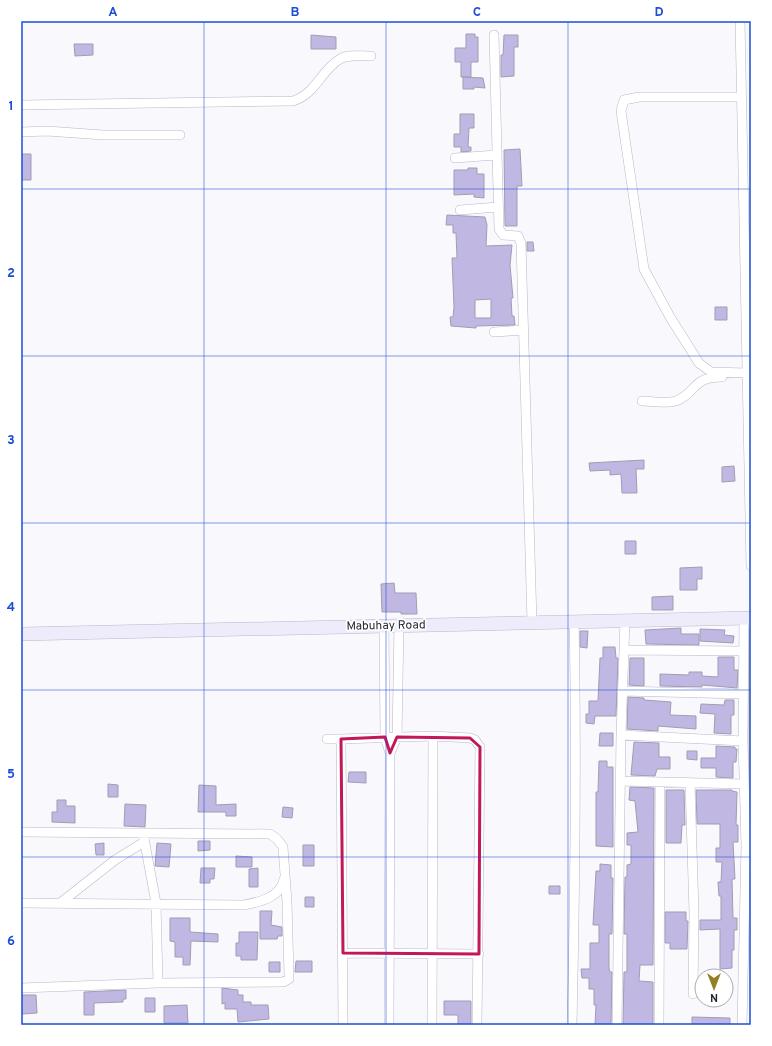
<svg xmlns="http://www.w3.org/2000/svg" width="772" height="1046" font-family="Overpass,sans-serif">
<style>
.green{fill:#e4dbbc}
.building{fill:#c0b7e3;stroke:#a19db1;fill-rule:evenodd}
.lines{fill:none;stroke-linecap:round;stroke-linejoin:round}
.street-casing{stroke:#bab6cb;stroke-width:10}
.secondary-casing{stroke:#bab6cb;stroke-width:14}
.street{stroke:#fff;stroke-width:9}
.secondary{stroke:#eeecfa;stroke-width:13}
.marked{fill:none;stroke:#c2185b;stroke-width:3;stroke-linejoin:round}
.grid{fill:none;stroke:#1d4ed8;stroke-width:1;stroke-opacity:0.55}
.labels{text-anchor:middle;dominant-baseline:central;stroke-width:3.5;stroke-linejoin:round;paint-order:stroke}
.street-label{font-size:12px;fill:#28272f;stroke:#fff}
.neatline{fill:none;stroke:#1d4ed8;stroke-width:1.5}
.grid-label{font-size:13px;text-anchor:middle;font-weight:bold;fill:#1d4ed8}
</style>
<rect width="100%" height="100%" fill="#f9f8fd"/>
<path class="green" d="M749 629H751V959L746 636Z"/>
<path class="building" d="M466 34H475V37H478V62H471V77H461V62H455V48H466Z
M311 35 336 37V49H311Z
M504 35H518V47H514V76L501 77V55H503Z
M74 44H93V55L75 56Z
M463 77 483 78 485 88 474 87V89H463Z
M460 114H474V128H469L468 147H471V151L461 152V147H454V134H460Z
M520 149 522 186H517V226H505L504 150Z
M21 154H31V180H21Z
M468 168H477V174H484V198L474 197V194L454 195V170H468Z
M447 215 485 217 487 225 486 246 512 245 510 265 513 298H511L512 316H514L515 325 476 326V328L451 326 450 317H453L454 307 452 258H457L456 233H453V225H446ZM491 299V318H475V300Z
M527 242H533L534 251H527Z
M715 307H727V320H715Z
M644 460V469H636L637 493H622L621 474 610 475V470L590 471 589 463Z
M734 466 735 481 722 482V467Z
M625 541H636V554H625Z
M702 567V579H697V590H680V568Z
M394 583 395 593H416L417 614H401V612H382L381 584Z
M673 596V610H652V597Z
M681 628V634H699V645L646 644 645 630Z
M700 629 725 630 724 635 734 636 733 643 700 641Z
M580 631H588L587 648 580 647Z
M603 647H615L616 658H618L616 716H595L594 724 586 723V714H589V701H598L600 658H603Z
M718 657H734V670H738L737 688 702 685V687L660 686V674L689 675V672H702V676L718 677Z
M630 658H644V686L629 685Z
M628 697 644 698V700L671 702 670 715 696 716V729L658 726V731L627 729Z
M725 700H734V715H731V734L714 733 715 714 700 713 701 704 724 705Z
M600 733H613V746H599Z
M634 742 659 743V757H670V769H657L655 776 631 775Z
M716 746 735 747V749H737L736 762H733V778L716 777V768H701V758H716Z
M687 751H697V760L687 759Z
M599 761H607V767H613V847L596 846V792H598Z
M349 772H366V783L348 782Z
M108 784 118 785V797H108Z
M199 785 216 786V805L236 804V816H226V812H198Z
M630 787 654 788 653 965H640L639 981 653 982V1025H623L624 972H627V934H624L625 877H627V865L631 864V845H627V833L638 832 635 801 629 800Z
M666 790H684L685 825H682L681 843H666Z
M696 790H732V791L737 792 736 825H738V842H733L735 879H732L733 918H737V930H734V950H732V968L720 969V929L700 930V920H721V896H719L718 882H721L722 862H716V848H720V824H697Z
M57 800H66V806H75V823L52 822V812H57Z
M125 804 146 805 145 827 124 826Z
M283 807 293 808 292 818 282 817Z
M198 841H210V850L198 851Z
M104 843V855H96L95 844Z
M157 843 171 844 169 867 155 866Z
M303 845H314V866H303Z
M236 856 252 857V867H236Z
M600 864 611 865V878H613L612 934H609V968L610 972H612L611 1025H595L596 1005H594V989H589V978H582L581 969H590V943H599V925H593L596 871H600Z
M201 868H215L214 879H210V883H200Z
M258 868V887H249V869Z
M549 886H560V894H549Z
M305 897H314V907H305Z
M260 911H272L271 925 282 927V936H278L277 939H260Z
M665 912H686V921H688L687 949H670V943H665Z
M170 918H190V932L218 934V942L191 941 190 965H183V957H175V942L170 941Z
M239 932H258L257 960H241V956H236V943H239Z
M296 961H312V972H295Z
M269 962H280V972H269Z
M222 988 238 990V995H243V1002H251V1005H268L269 1019 238 1022 237 1009H225V1003L222 1004Z
M126 990V999H123V1002L94 1003V1015H84V992Z
M21 995H36L37 1013 22 1014Z
M145 998H155V1012H145Z
M444 1001H471V1025H458V1015H444Z
M187 1005 188 1023H164V1006Z
M692 1017 730 1018V1025H692Z"/>
<g class="lines">
<g class="street-casing">
<path id="street" d="M740 21 751 566
M494 35 499 229 503 235 518 236 521 243 532 622
M741 97H639L624 100 621 111 644 269 670 317 699 363 711 372 747 373
M21 105 293 101C317 93 320 71 340 59 348 54 361 56 371 56
M21 132 47 131 103 135H180
M455 158 496 155
M460 210 498 207
M494 332 523 330
M642 401C652 401 666 404 676 401 697 393 691 377 722 377
M384 626 385 737 390 753 389 1025
M624 650 743 651
M622 691 743 694
M621 735 743 741
M327 739H341L343 1025
M341 739 433 736 470 738 475 740 480 747 477 1025
M390 753 397 737 399 625
M621 781 744 784
M690 784 694 913 693 994
M21 832 270 834 277 839 283 847 287 902 289 975V979L283 982 158 983 21 988
M143 833 156 903 158 983
M21 903 244 905C260 902 281 897 284 879
M59 904 115 860 144 842
M343 953 479 954
M432 1025 433 736
M572 1025C575 890 577 756 574 621
M617 1025 621 735 625 620
M659 1025 660 783
M742 1025 746 845 743 741 744 618"/>
</g>
<g class="secondary-casing">
<path id="secondary" d="M21 634 751 618"/>
</g>
<use href="#street" class="street"/>
<use href="#secondary" class="secondary"/>
</g>
<path class="marked" d="M385 737 390 753 397 737 470 738 480 747 479 954 343 953 341 739Z"/>
<path class="grid" d="M204 21V1025M386 21V1025M568 21V1025M21 189H751M21 356H751M21 523H751M21 690H751M21 857H751"/>
<g class="labels">
<g class="street-label">
<text transform="translate(386 626) rotate(-1)">Mabuhay Road</text>
</g>
</g>
<rect width="772" height="1046" fill="none" stroke="#ffffff" stroke-width="44"/>
<g transform="translate(714 988) rotate(180)"><circle r="19" fill="#ffffff" stroke="#a9a9ac"/>
<path d="M0-3L7 15L0 10L-7 15Z" fill="#957d25"/>
<text y="-6" font-size="11" font-weight="bold" text-anchor="middle" fill="#28272f">N</text>
</g>
<rect x="22" y="22" width="728" height="1002" class="neatline"/>
<g class="grid-label">
<text x="113" y="16">A</text>
<text x="295" y="16">B</text>
<text x="477" y="16">C</text>
<text x="659" y="16">D</text>
<text x="11" y="110">1</text>
<text x="11" y="277">2</text>
<text x="11" y="444">3</text>
<text x="11" y="611">4</text>
<text x="11" y="778">5</text>
<text x="11" y="945">6</text>
</g>
</svg>
